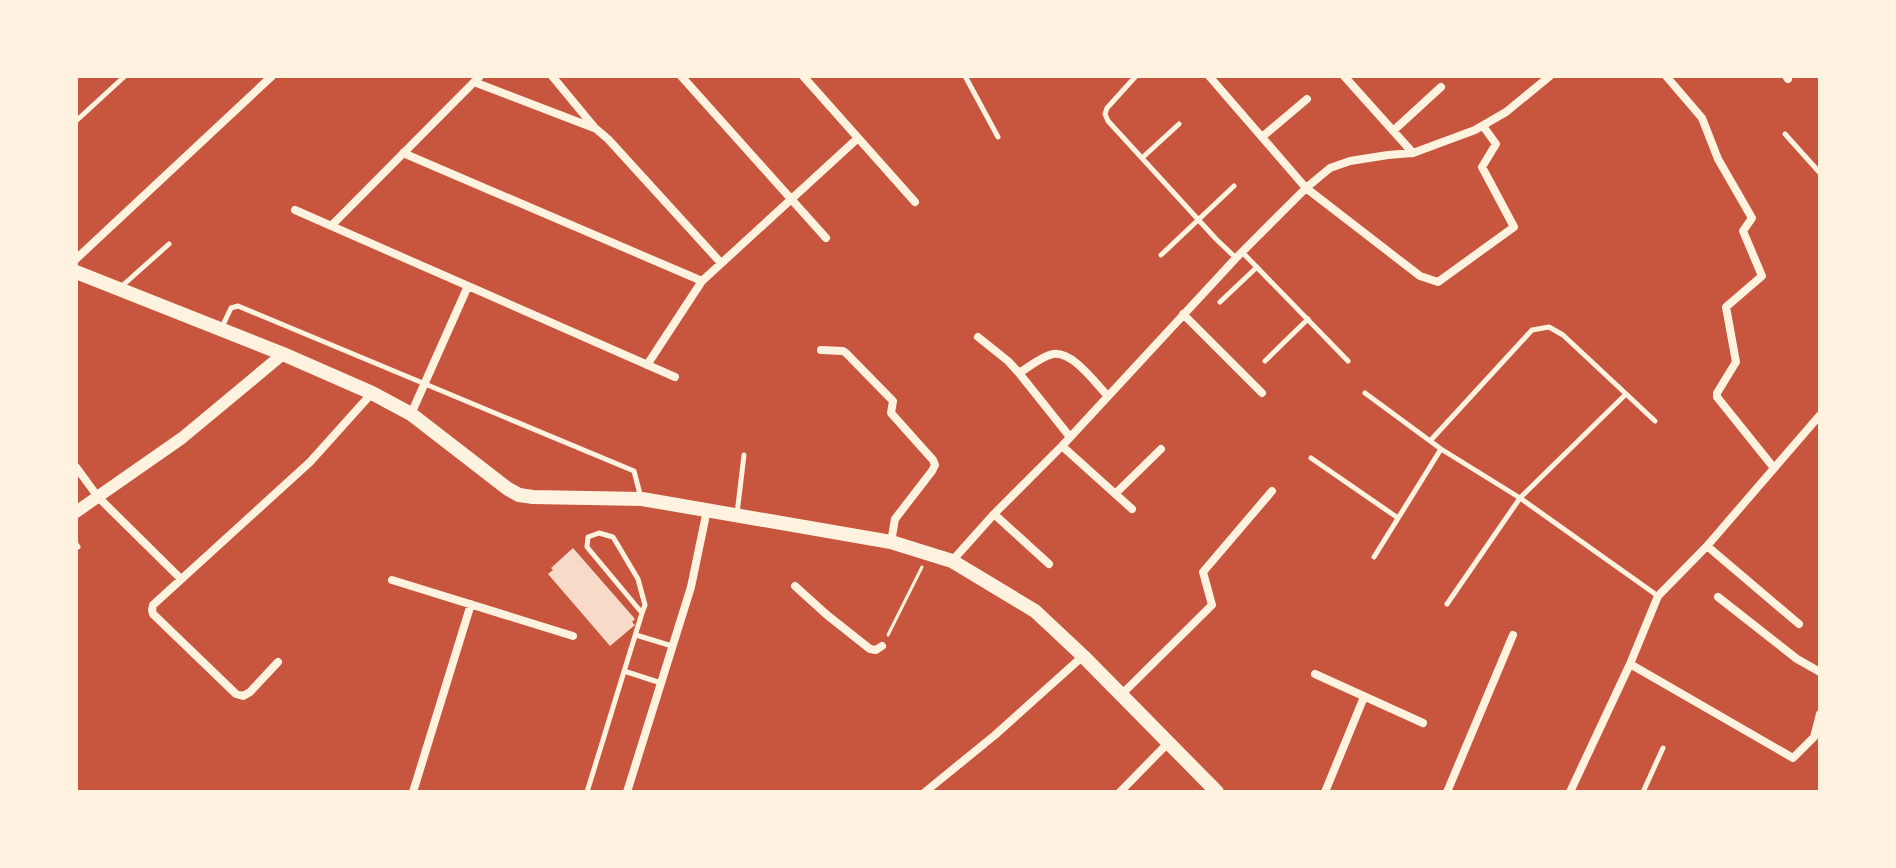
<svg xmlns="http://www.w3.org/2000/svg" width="1896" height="868" font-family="'Source Sans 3',sans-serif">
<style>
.building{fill:#f7dbc8}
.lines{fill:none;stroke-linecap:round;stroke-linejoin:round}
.path{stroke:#fff3e0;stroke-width:3}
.service{stroke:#fff3e0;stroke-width:5}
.minor{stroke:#fff3e0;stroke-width:8}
.tertiary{stroke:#fff3e0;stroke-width:12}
.secondary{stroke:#fff3e0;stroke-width:14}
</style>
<rect width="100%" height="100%" fill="#c8553d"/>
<path class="building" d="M573 548 635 619 632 622 635 625 610 646 548 574 553 570 551 568Z"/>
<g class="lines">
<path class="path" d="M888 635 922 567"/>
<path class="service" d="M965 76 998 137
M1136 76 1107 108 1105 114 1108 121 1216 239 1236 258
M76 121 125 76
M1785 134 1820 173
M1142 158 1179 124
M1243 253 1348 361
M1161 255 1234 186
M122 286 169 244
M1220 302 1257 267
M222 327 231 308 238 306 634 471 641 498
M1265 361 1308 319
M1365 393 1441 449 1520 498 1658 596
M1430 441 1532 330 1549 327 1563 335 1655 421
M1311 458 1398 518
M737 514 744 455
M76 544 78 547
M1374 557 1441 449
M1447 604 1520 498 1626 394
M636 635 672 646
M624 671 661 683
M587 792 642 613 645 605 638 579 613 537 599 533 588 537 587 547 642 613
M1643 792 1663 748"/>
<path class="minor" d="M552 76 595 128 608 139 721 263
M681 76 826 238
M803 76 915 202
M1209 76 1306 188 1420 276 1438 282 1514 227 1482 167 1496 144 1483 126
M1344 76 1413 153
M1666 76 1702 118 1718 159 1752 218 1743 231 1762 276 1726 307 1736 362 1717 393V397L1774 468
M1786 76 1788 79
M474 82 594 128
M1393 131 1441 87
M1262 137 1307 99
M403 153 702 281
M295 210 675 377
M331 226 480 76
M76 259 272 76
M1183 314 1262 393
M978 337 1008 361 1019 373C1029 367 1042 356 1053 354 1073 351 1095 383 1108 396
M821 350 843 351 846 353 893 401 891 413 933 460 935 465 932 471 895 519 891 542
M647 365 702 281 858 138
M1019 373 1070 437
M411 414 468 286
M1062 446 1132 509
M76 467 98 497 181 579
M1115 494 1161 449
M994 514 1049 564
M1707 546 1799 624
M952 561 994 514 1062 446 1236 258 1306 188 1330 168 1350 161 1388 155 1413 153 1475 130 1506 112 1550 76
M392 580 573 636
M795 586 827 615 870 649 876 650 882 646
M1718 597 1797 659 1820 672
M278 662 250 692 243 696 236 694 153 614 152 610 153 605 310 462 372 393
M1630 664 1793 758 1814 737 1820 714
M1315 674 1423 723
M1121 695 1212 605 1203 572 1272 491
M413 792 471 604
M627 792 691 587 707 510
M925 792 995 735 1083 656
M1120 792 1168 743
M1325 792 1364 697
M1447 792 1513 635
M1570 792 1630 664 1658 596 1707 546 1820 415"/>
<path class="tertiary" d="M76 512 182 438 283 354"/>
<path class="secondary" d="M76 272 283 354 372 393 411 414 508 489 519 495 533 497 642 499 891 542 952 561 1035 611 1083 656 1217 792"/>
</g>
<rect width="1896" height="868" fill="none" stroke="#fff3e0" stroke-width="156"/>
</svg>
